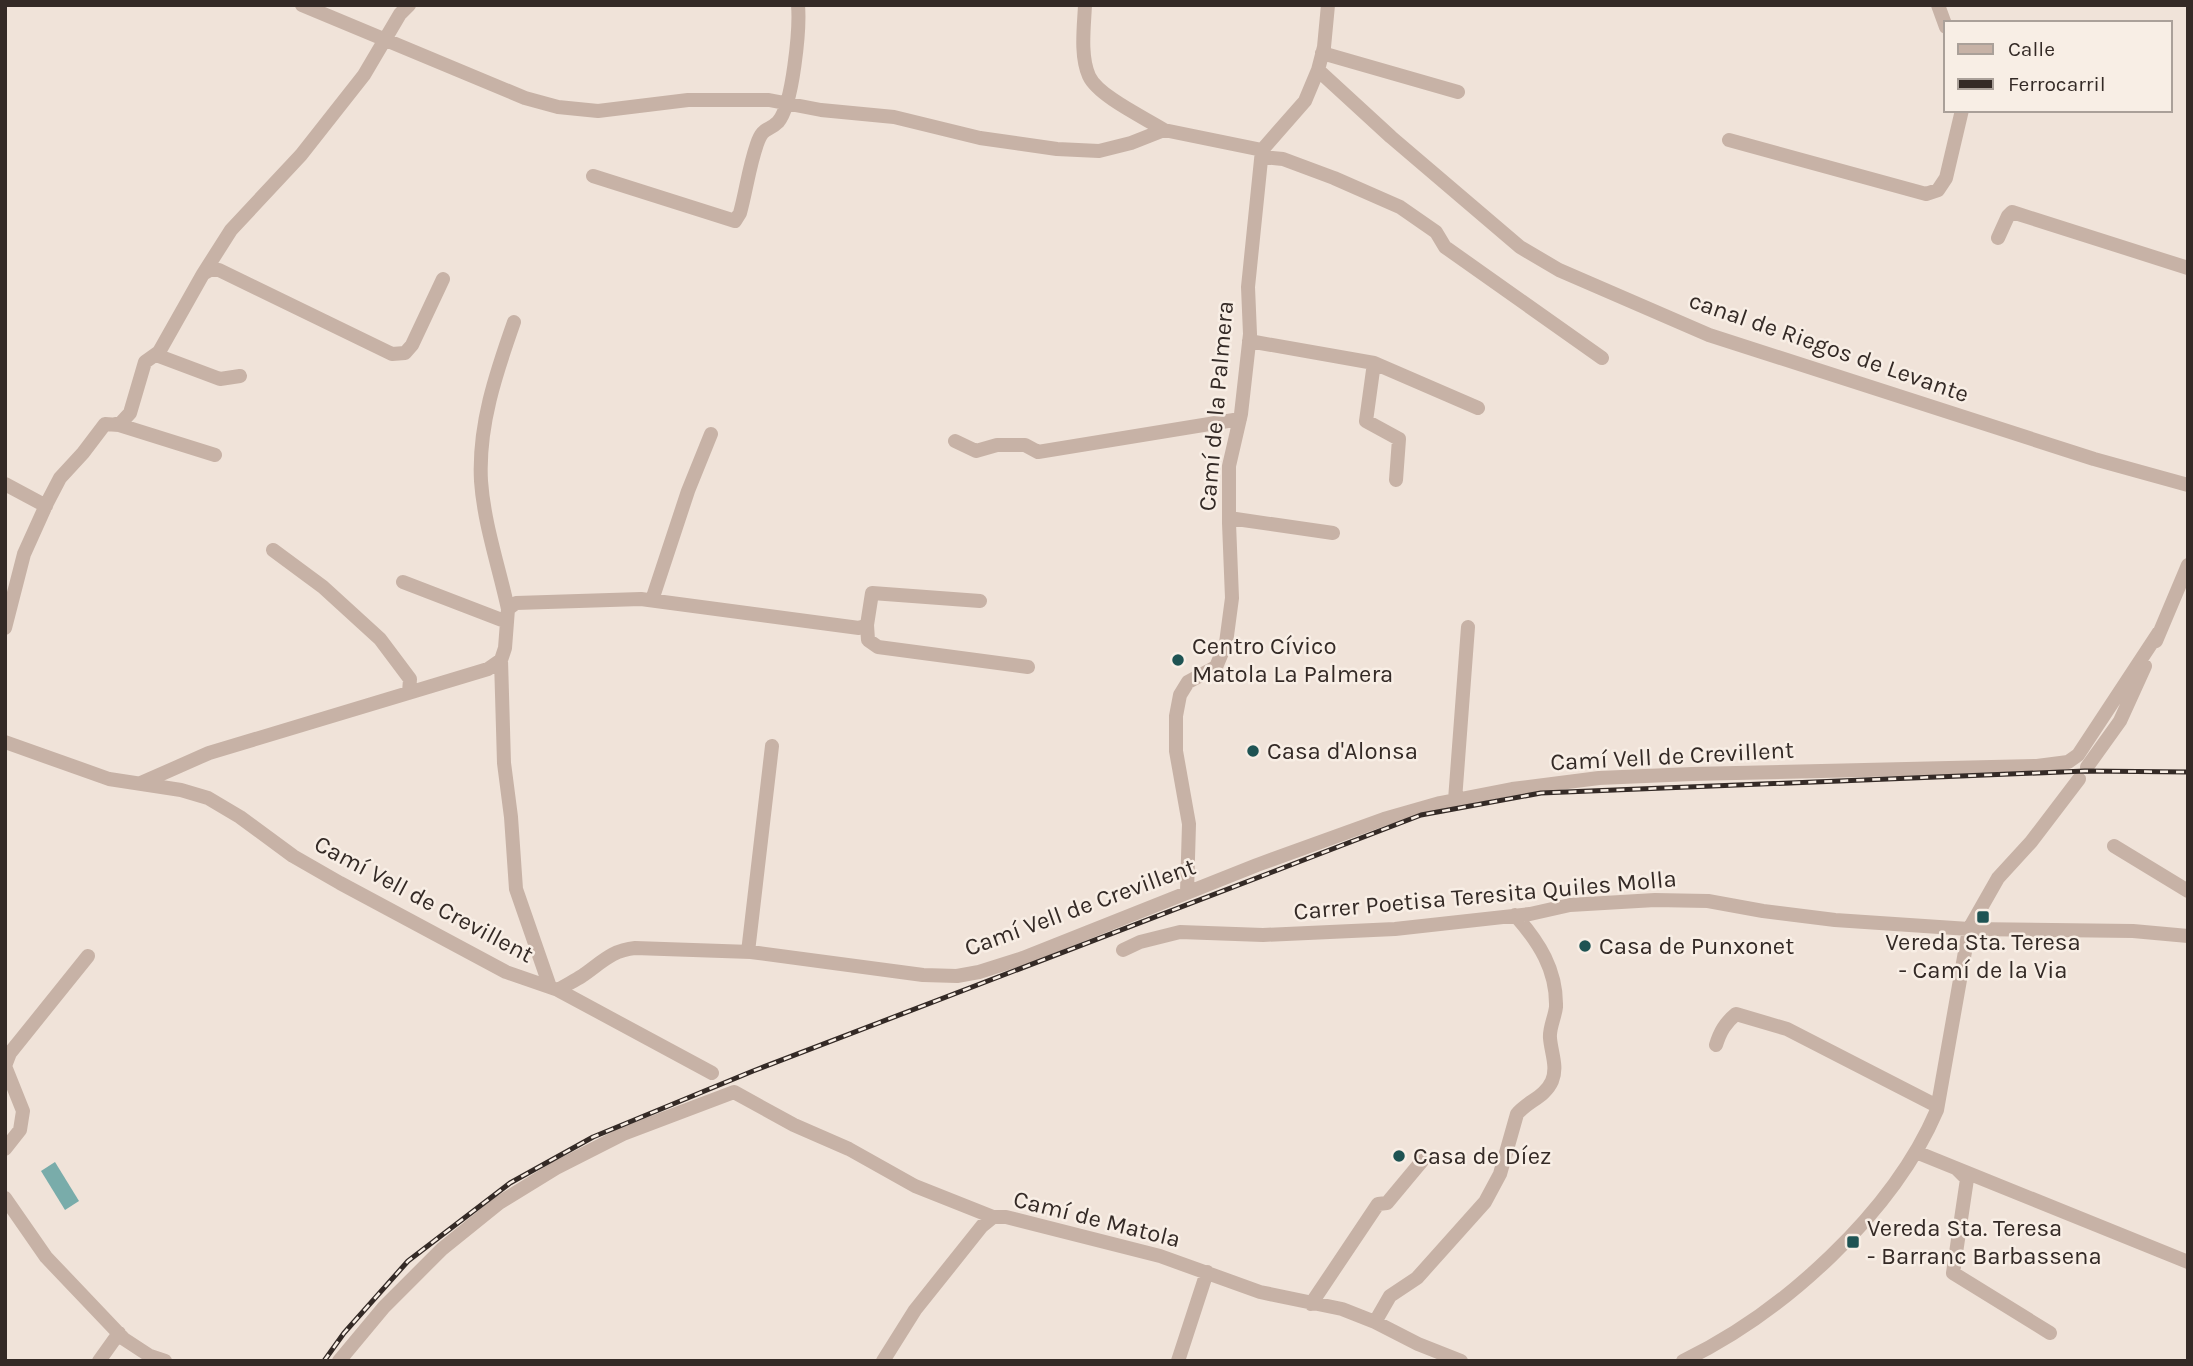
<svg xmlns="http://www.w3.org/2000/svg" width="2193" height="1366" font-family="Karla,sans-serif">
<style>
.water{fill:#79acaa}
.lines{fill:none;stroke-linecap:round;stroke-linejoin:round}
.minor{stroke:#c7b2a6;stroke-width:14}
.rail-casing{stroke:#342a26;stroke-width:5}
.rail{stroke:#f8eee5;stroke-width:2.5;stroke-dasharray:8;stroke-linecap:butt}
.poi-dot{fill:#1e5353;stroke:#f8eee5;stroke-width:2.5}
.labels{text-anchor:middle;dominant-baseline:central;stroke-width:5;stroke-linejoin:round;paint-order:stroke}
.street-label{font-size:24px;fill:#342a26;stroke:#f8eee5}
.poi-label{font-size:24px;fill:#342a26;stroke:#f8eee5;text-anchor:start}
</style>
<rect width="100%" height="100%" fill="#f0e3d9"/>
<path class="water" d="M55 1162 79 1201 65 1210 41 1171Z"/>
<g class="lines">
<path class="minor" d="M302 5 525 98 558 107 598 111 688 100H769L821 110 894 117 980 138 1057 149 1099 151 1131 143 1164 130 1262 150
M1085 5C1084 27 1080 56 1089 76 1098 96 1145 118 1164 130
M1938 5 1946 27
M1322 53 1458 92
M1318 70 1391 137 1520 247 1559 270 1709 335 2094 459 2188 485
M1729 140 1926 194 1938 190 1946 178 1962 110
M1262 157 1283 159 1334 178 1400 207 1436 232 1445 247 1602 358
M593 176 735 221 740 213C746 191 749 167 757 144 763 126 768 132 778 122 793 105 800 28 798 5
M1998 238 2008 216 2012 212 2188 268
M203 274 231 230 301 155 364 75 400 14 409 5
M1249 341 1374 363 1478 408
M156 355 220 379 240 376
M1374 363 1366 421 1399 439 1396 480
M116 424 215 455
M955 441 976 451 997 445H1025L1038 452 1240 419
M5 484 46 506
M1229 518 1333 533
M273 550 323 587 380 639 410 679 409 693
M403 582 507 622
M652 600 688 491 711 434
M508 609C499 567 484 524 481 481 478 426 496 373 514 322
M867 625 868 640 878 647 1028 667
M5 628 24 554 47 503 60 478 83 453 105 424 119 425 130 413 145 362 159 352 203 274 210 270H219L392 354 405 353 412 345 443 279
M2156 641 2188 565
M501 660 504 763 511 817 516 889 550 987
M5 742 109 779 181 790 208 798 240 817 293 856 340 883 506 972 558 990C566 985 574 981 582 976 601 963 612 950 635 948L751 952 923 975 957 976 979 972 1023 958 1257 865 1384 819 1440 803 1512 789 1599 778 1692 774 2037 766 2068 762 2078 755 2159 632
M2087 767 2120 721 2145 666
M141 783 209 753 488 669 501 660 505 648 508 609 516 603 641 599 859 628 867 625 872 593 980 601
M1455 800 1468 627
M2114 846 2188 891
M1187 892 1189 824 1176 751V716L1180 695 1188 682 1216 667 1226 643 1232 598 1229 523V466L1241 414 1250 334 1248 287 1262 150 1305 101 1318 70 1324 47 1328 5
M1123 950 1140 942 1180 932 1263 935 1395 929 1530 914 1570 905 1655 900 1708 901 1763 911 1835 920 1969 929 2133 931 2188 936
M748 952 772 746
M558 990 712 1073
M1716 1045C1720 1032 1725 1023 1736 1014L1787 1029 1937 1106
M5 1149 20 1130 23 1111 5 1066 10 1053 88 956
M1916 1152 2188 1262
M1957 1169 1967 1179 1953 1273 2050 1333
M5 1198 46 1257 124 1339 150 1356 165 1361
M1311 1304 1378 1204 1387 1203 1422 1161
M1375 1322 1390 1296 1417 1278 1485 1202 1500 1174 1517 1114C1528 1101 1545 1097 1552 1081 1558 1067 1551 1052 1550 1038 1549 1028 1555 1017 1556 1007 1557 970 1539 942 1515 915
M99 1361 119 1333
M339 1361 384 1307 442 1249 499 1203 556 1168 623 1134 734 1092 794 1125 849 1149 915 1186 993 1217H1006L1160 1256 1260 1292 1342 1309 1375 1322 1418 1344 1461 1361
M883 1361 915 1310 982 1226 993 1217
M1178 1361 1207 1272
M1683 1361C1783 1313 1893 1213 1937 1110L1969 929 1998 878 2031 842 2079 779"/>
<g class="rail-casing">
<path id="rail" d="M324 1361 344 1333 408 1261 510 1183 593 1137 753 1071 1421 815 1541 793 2085 771 2188 772"/>
</g>
<use href="#rail" class="rail"/>
</g>
<g class="poi-dot">
<circle cx="1178" cy="660" r="7"/>
<circle cx="1253" cy="751" r="7"/>
<rect x="1976" y="910" width="14" height="14" rx="3.5"/>
<circle cx="1585" cy="946" r="7"/>
<circle cx="1399" cy="1156" r="7"/>
<rect x="1846" y="1235" width="14" height="14" rx="3.5"/>
</g>
<g class="labels">
<g class="street-label">
<text transform="translate(1829 347) rotate(19)">canal de Riegos de Levante</text>
<text transform="translate(1216 406) rotate(-85)">Camí de la Palmera</text>
<text transform="translate(1672 756) rotate(-3)">Camí Vell de Crevillent</text>
<text transform="translate(1485 895) rotate(-5)">Carrer Poetisa Teresita Quiles Molla</text>
<text transform="translate(424 899) rotate(28)">Camí Vell de Crevillent</text>
<text transform="translate(1080 907) rotate(-20)">Camí Vell de Crevillent</text>
<text transform="translate(1097 1219) rotate(14)">Camí de Matola</text>
</g>
<g class="poi-label">
<text x="1192" y="646">Centro Cívico<tspan x="1192" dy="28">Matola La Palmera</tspan></text>
<text x="1267" y="751">Casa d'Alonsa</text>
<text x="1983" y="942" text-anchor="middle">Vereda Sta. Teresa<tspan x="1983" dy="28">- Camí de la Via</tspan></text>
<text x="1599" y="946">Casa de Punxonet</text>
<text x="1413" y="1156">Casa de Díez</text>
<text x="1867" y="1228">Vereda Sta. Teresa<tspan x="1867" dy="28">- Barranc Barbassena</tspan></text>
</g>
</g>
<rect width="2193" height="1366" fill="none" stroke="#342a26" stroke-width="14"/>
<rect x="1944" y="21" width="228" height="91" fill="#f8eee5" stroke="#aaa099" stroke-width="2"/>
<rect x="1958" y="44" width="35" height="10" fill="#c7b2a6" stroke="#aaa099" stroke-width="2"/>
<text x="2008" y="56" font-size="21" fill="#342a26">Calle</text>
<rect x="1958" y="79" width="35" height="10" fill="#342a26" stroke="#aaa099" stroke-width="2"/>
<text x="2008" y="91" font-size="21" fill="#342a26">Ferrocarril</text>
</svg>
